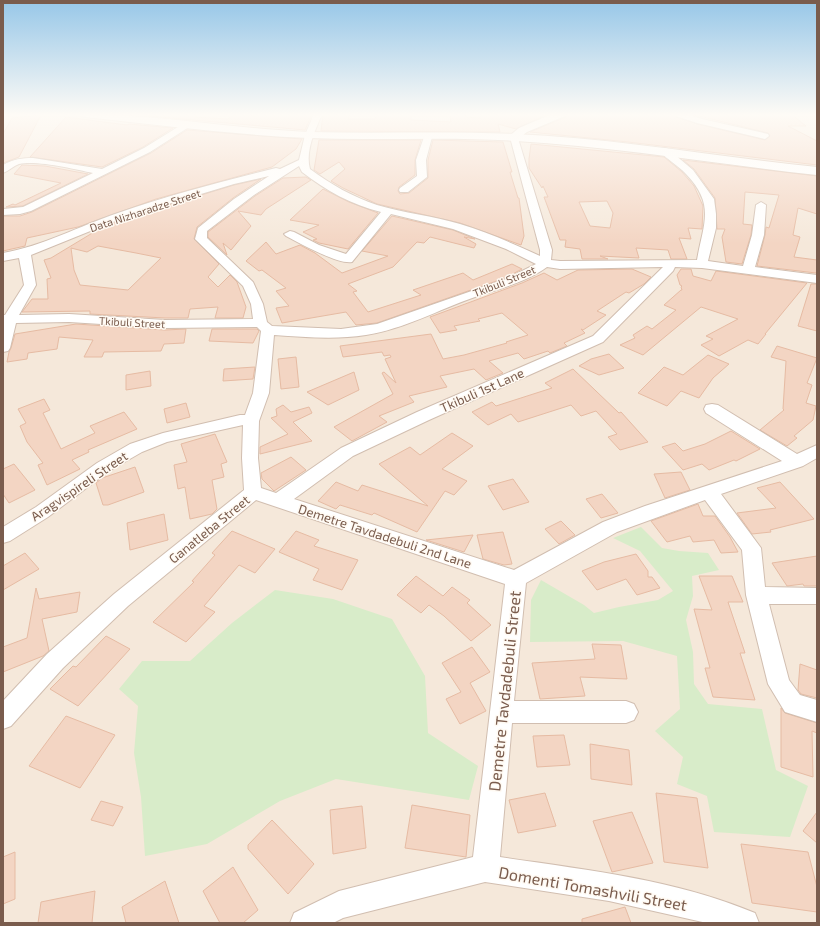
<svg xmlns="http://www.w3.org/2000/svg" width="820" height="926" font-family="'Exo 2',sans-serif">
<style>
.residential{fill:#f5e8da}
.green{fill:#d8ecc9}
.building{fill:#f3d5c3;stroke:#e6bba3;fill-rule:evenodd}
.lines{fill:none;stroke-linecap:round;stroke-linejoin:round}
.minor-casing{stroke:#d1beb0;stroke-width:2}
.tertiary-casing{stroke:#d1beb0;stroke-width:2}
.secondary-casing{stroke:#d6c0b0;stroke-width:2}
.minor{fill:#fff;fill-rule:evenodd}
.tertiary{fill:#fff;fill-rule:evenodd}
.secondary{fill:#fff;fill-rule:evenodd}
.labels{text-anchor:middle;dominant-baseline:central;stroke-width:3;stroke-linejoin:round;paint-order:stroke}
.far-street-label{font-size:11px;fill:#7a5c4d;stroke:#fffaf3}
.street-label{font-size:13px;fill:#7a5c4d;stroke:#fffaf3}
.near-street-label{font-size:16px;fill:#7a5c4d;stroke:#fffaf3}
</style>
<rect width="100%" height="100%" fill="#fdf6ec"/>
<path class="residential" d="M3 114H817V923H3Z"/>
<path class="green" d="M641 527 662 548 679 551 708 553 719 570 692 576 693 596 686 620 693 652 694 684 708 704 762 709 776 770 808 786 790 837 714 832 707 796 677 784 683 757 655 731 680 709 677 656 623 641 530 642 531 600 541 580 584 605 594 613 619 607 658 600 673 591 640 551 613 538Z
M275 590 333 599 392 619 425 676 428 733 478 766 469 800 336 779 280 801 207 844 145 856 141 797 134 753 138 706 119 689 142 661H190L232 623Z"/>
<path class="building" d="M149 114H197L195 117 228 119 235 114 256 116 258 114H312L305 130 149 116Z
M323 114H350L348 119H375L377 114H411V120L451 122 450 114H465L466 117 480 118 481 114H499L515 116 521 114H548L516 129 498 124 500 132 321 131Z
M567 114H674L676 117 697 124 765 140 770 136 768 133 691 114H791L806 126H788L817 141V165L628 142 530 132 566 117Z
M41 115 19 157 3 163V134L12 118Z
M66 117 127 125 129 124 173 128 143 147 102 167 30 157Z
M187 130 302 139 296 149 272 167 156 199 78 227 27 238 25 246 3 251V216H20L32 212 151 153Z
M319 140H421L415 160V175L399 187 398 191 400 194 409 193 428 178V160L433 140 503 142 512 172H510L518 198H519L524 236 521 245 460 223 377 204 343 188 331 181 345 169 339 162 320 174 314 170Z
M531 144 664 157 682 172 694 186 703 206 702 229 688 228 691 239 679 238 687 259H671L668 250 636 248 639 258 600 256 608 259H582L580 249 565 247 566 240H560L544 197H548L543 186 542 188 529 168V159ZM607 201 613 213 610 228 590 226 579 202Z
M683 160 817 176V214L798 208 793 235 800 237 794 257 817 260V271L816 273 757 266 765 235 766 227 769 228 779 195 745 192 743 224 752 225 751 235 742 264 726 262 722 237 725 229H717L715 198 694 169Z
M22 165 45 166 88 174 23 206 6 207 13 204 15 205 61 183 14 174Z
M306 177 311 180 266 209 261 215 238 211 251 226 231 250 223 243 227 255 208 237V232L255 196 283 178Z
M261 179 233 198 197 227 194 239 219 264 208 277 218 287 230 275 237 282 246 307 243 318H215L218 307 190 309 188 318H165L90 314V311L22 312 32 299H48L47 279 51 278 44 260 51 258 99 229 126 218 234 185ZM98 246 136 253 161 258 128 290 80 285 74 270 71 248 87 252Z
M323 189 349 202 378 213 348 249 319 243 313 240 317 239 303 232 319 225 290 220Z
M392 216 453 230 475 239 464 237 476 244 474 248 430 237 424 243 417 242 393 267 348 284 357 291 353 292 368 312 421 295 413 290 463 273 473 280 512 264 522 269 505 278 377 323 356 325 346 312 282 323 276 308 289 306 276 291 286 288 262 270 259 271 246 261 266 242 276 254 300 245 315 253 342 273 388 256 362 251Z
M632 269 651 277 644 284 629 293 626 292 597 311 606 315 583 330 581 329 585 333 564 343 567 346 550 353 548 351 524 359 518 353 489 361 503 373 486 380 474 369 440 376 447 387 409 396 414 402 379 416 387 422 352 441 334 427 393 394 382 373 384 372 396 383 385 359 391 357 390 355 384 356 382 352 343 357 340 346 431 334 443 359 464 355 507 343 506 342 528 335 502 313 478 319 480 321 454 326 457 330 440 333 430 317 522 283 544 273 557 280 578 270Z
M681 269H691L693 276 711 281 716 271 807 283 765 334H766L758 344 748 340 719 356 701 345 713 339 706 336 738 319 701 307 643 355 620 345 635 338 633 335 647 326 652 329 676 310 664 305 681 290H682L681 287 682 286 680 285 677 275Z
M811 284H817V331L798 326Z
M76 324 165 330 186 329 184 343 164 344 161 351 104 352 102 357H84L93 340 59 337 57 349 28 353 27 359 7 362 9 352 11 348 15 334Z
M212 329H257L259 331 253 343 209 341Z
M777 346 817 358 807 383 812 385 806 403 816 406 813 420 794 436 797 438 787 446 760 430 784 410 783 409 786 361 771 357Z
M609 354 624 368 599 375 579 366 591 359Z
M708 355 729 364 713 378 699 398 681 391 667 406 638 393 664 367 683 375Z
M296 357 299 387 281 389 278 359Z
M255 367 253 379 223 381 224 369Z
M573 369 619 413 621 412 648 442 620 450 608 437 617 434 596 411 581 416 571 405 518 422 511 414 488 425 472 412 492 402 496 406 552 388 545 383Z
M150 371 151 386 126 390V375Z
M354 372 359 390 328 405 307 392Z
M44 399 50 410 43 413 61 449 95 433 90 426 124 412 137 429 88 450 89 452 72 460 80 469 47 485 38 465 43 463 27 442 20 426 26 423 18 409Z
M186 403 190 417 167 423 164 409Z
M283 405 291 412 309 407 312 413 293 422 312 441 260 454V447L288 434 271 418 277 416 276 409Z
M731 431 760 449 736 461 734 460 709 470 702 464 683 470 662 447 675 443 683 451 705 444Z
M452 433 473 446 442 469 467 481 454 495 445 491 417 532 374 513 372 515 340 505 336 509 318 501 336 482 358 491 362 485 428 506 379 464 410 447 420 455Z
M215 434 227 462 221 464 224 477 212 480 217 509 212 514 190 519 185 487 178 489 174 465 187 462 181 444Z
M291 457 306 470 274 491 262 479 261 473Z
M14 464 35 490 9 503 3 494V469Z
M135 467 144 492 108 505H103L96 483 102 478Z
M681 472 690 490 665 498 654 474Z
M513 479 529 502 503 510 488 486Z
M780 482 814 519 770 530 771 532 752 534 737 513 776 508 757 488Z
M602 494 618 513 601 518 586 499Z
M698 504 703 516H715L730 537 738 552 721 553 714 540 693 542 690 536 667 542 651 521Z
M164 514 168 540 130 550 127 523Z
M561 521 575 535 559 544 545 529Z
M232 531 275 549 255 573 239 565 204 606 215 612 186 642 153 622 194 582 192 581 215 555 212 553Z
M296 531 319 540 314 546 358 560 342 590 313 580 319 569 279 552Z
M503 532 512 564 504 565 483 559 477 535Z
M473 535 464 552 426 540Z
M25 553 39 569 3 590V566Z
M636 554 648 571V577H652L660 588 637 595 626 579 597 590 582 571 604 562Z
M817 556V586H804L803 584 787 586 772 563Z
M416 576 443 596 452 587 470 600 467 603 491 625 471 641 444 616 429 605 421 613 397 595Z
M699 576H732L743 602H728L745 653H740L755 700 713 697 705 668H710L694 609 712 610Z
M36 588 39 599 80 592 77 612 42 619 49 651 43 656 3 672V647L27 638Z
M106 636 130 649 78 706 50 689 73 666 76 667Z
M592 644 621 645 627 679 580 677 585 696 540 699 532 663 595 659Z
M472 647 490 672 470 683 486 711 460 724 446 699 461 692 442 663Z
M800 664 817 670V698L801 694 798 690Z
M781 708 785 713 817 723V733L812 731 813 777 781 767Z
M66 716 115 735 80 788 29 766Z
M564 735 570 765 537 767 533 736Z
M590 744 629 750 632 785 591 779Z
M545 793 556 826 518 833 509 800Z
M656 793 697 798 708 868 664 862Z
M101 801 123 807 113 826 91 820Z
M412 805 470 815 466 857 405 848Z
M362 806 366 848 333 854 330 810Z
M632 812 653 863 612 872 593 821Z
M817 812V843L803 831Z
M272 820 314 864 288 894 248 849V845Z
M741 844 808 852 817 887V912L752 903Z
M15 852V899L3 904V857Z
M233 867 258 910 243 923H220L203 891Z
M165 881 179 923H126L122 907Z
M95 891 92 923H38L41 902Z
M625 907 631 923H582V919Z"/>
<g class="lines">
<g class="minor-casing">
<path id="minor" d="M314 114H322C315 131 305 151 310 169 330 184 353 197 377 205 404 213 433 216 460 224 487 232 514 244 540 256V250L510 137 514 134 517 135 552 250 551 260 560 261 697 260C703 224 716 205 686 174 678 165 667 160 660 151L665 148 668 149 693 170 714 199 716 214V228L708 261 743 266 752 235 756 205 761 202 766 205 764 235 755 267 817 275V283L702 268 675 267 673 271 603 342 429 420 353 456 294 499 514 570 603 522 645 506 782 461 706 413 704 409 706 405 712 404 718 405 797 454 817 445V458L803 466 721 494 761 548 765 587 817 588V604H769L789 680 800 695 817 700V722L785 712 768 684 746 595 742 550 705 500 617 532 526 583 514 701H626L634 704 638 712 634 720 626 723H512L500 857C586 870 674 879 755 913L759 923H707L609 901 485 882 343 918 333 923H290L294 913 339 891 473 857 505 584 256 500 128 606 63 668 11 726 3 729V701L47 654 114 594 244 490 242 458 243 425 167 442 142 452 109 471 48 517 10 541 3 543V527L36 507 97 463 130 444 163 433 240 415H245L253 393 261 331 257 327 165 328 69 322 16 323 10 348 8 351 3 352V315H5L24 285 19 258 3 261V253C43 246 79 226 118 213 169 195 223 181 276 168L280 169 299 160 305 135ZM299 166 302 172C325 190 352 205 381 212L346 254 319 245 294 232 290 231 284 234 286 236C299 243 339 265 352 262L391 214 453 229 506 249 536 264 506 279 377 324 341 329 272 326 267 322 263 304 253 282 207 238V231L254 195ZM269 176 234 199 198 228 195 239 243 286 251 304 253 319 165 320 69 314 19 315 36 285 31 255 125 217 234 184ZM547 267 560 269 663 267 593 336 417 412 341 448 276 493 261 488 258 458 259 421 269 393 274 335C305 337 335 340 366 335 404 329 438 310 475 297 500 288 525 283 547 267Z
M675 114H687L702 119 768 134 769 136 765 139 697 123 676 116Z
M186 122 189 123 190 125 189 127 150 152 31 211 20 214 3 215V209L23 207 93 173C74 169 37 160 19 164 13 166 9 171 3 173V165C13 159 22 158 33 158L102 169 144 148Z
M428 134 432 137 426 160 427 177 408 192H400L399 190 400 188 417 176 416 160 424 137Z"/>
</g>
<g class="tertiary-casing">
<path id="tertiary" d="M552 114H566L565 116 527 132 518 139H510L508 137 519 128Z"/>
</g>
<g class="secondary-casing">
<path id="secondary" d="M80 114C156 114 233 129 310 132 378 134 446 131 514 134 616 138 716 157 817 167V175C717 164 617 147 516 141 447 136 378 141 309 138 234 135 159 125 85 117L81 116Z"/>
</g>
<use href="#minor" class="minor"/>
<use href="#tertiary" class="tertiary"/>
<use href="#secondary" class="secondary"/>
</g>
<linearGradient id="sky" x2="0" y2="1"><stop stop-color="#97c7e8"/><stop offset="0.47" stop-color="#fefbf6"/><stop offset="1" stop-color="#fefbf6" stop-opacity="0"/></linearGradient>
<rect width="820" height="244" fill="url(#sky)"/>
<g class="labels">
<g class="far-street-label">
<text transform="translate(145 210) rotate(-18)">Data Nizharadze Street</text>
<text transform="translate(504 281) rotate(-22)">Tkibuli Street</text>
<text transform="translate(132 322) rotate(3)">Tkibuli Street</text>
</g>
<g class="street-label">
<text transform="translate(482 390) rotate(-24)">Tkibuli 1st Lane</text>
<text transform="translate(79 486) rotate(-34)">Aragvispireli Street</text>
<text transform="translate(209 529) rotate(-39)">Ganatleba Street</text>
<text transform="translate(385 536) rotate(18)">Demetre Tavdadebuli 2nd Lane</text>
</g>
<g class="near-street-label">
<text transform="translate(504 691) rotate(-84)">Demetre Tavdadebuli Street</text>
<text transform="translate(593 888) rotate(10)">Domenti Tomashvili Street</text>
</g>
</g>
<rect width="820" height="926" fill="none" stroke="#7a5c4d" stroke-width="8"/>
</svg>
